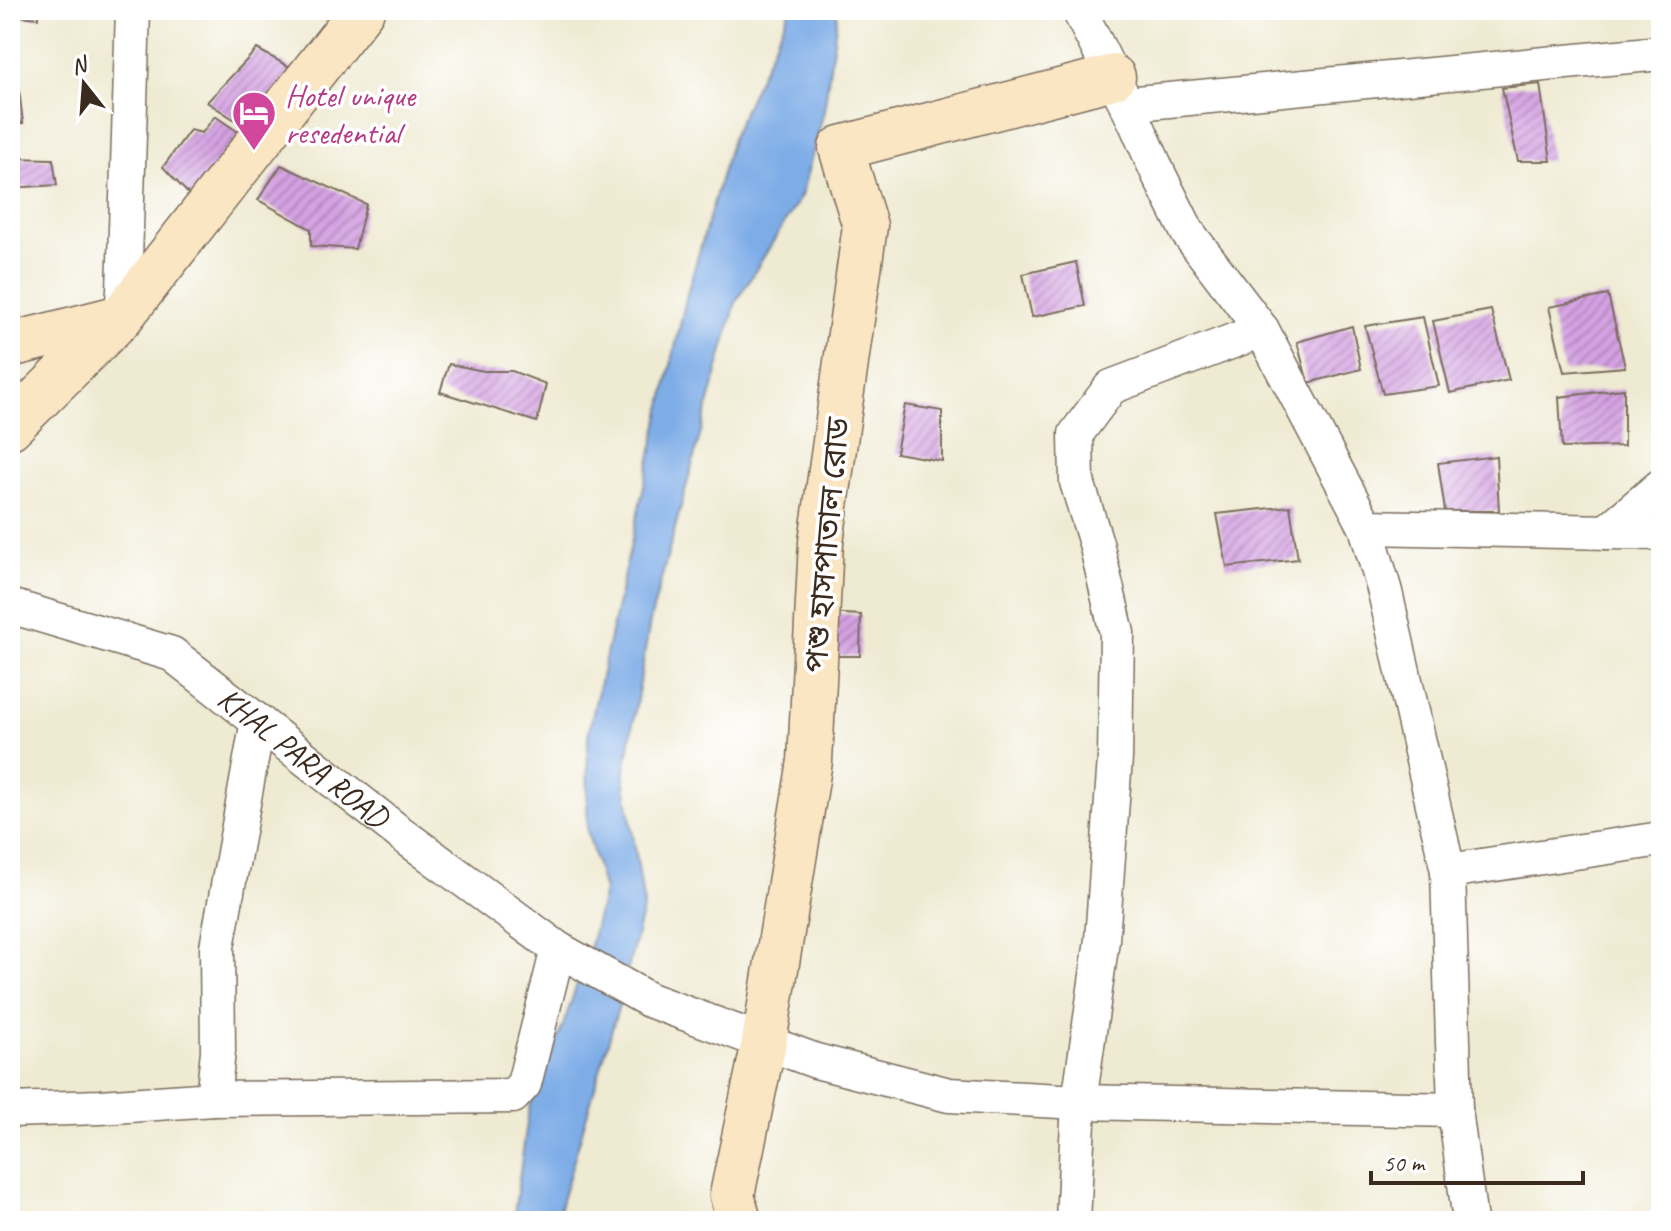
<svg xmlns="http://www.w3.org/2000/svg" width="1671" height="1231" font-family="Caveat,'Noto Sans Bengali',sans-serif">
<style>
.water{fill:#7dace7;stroke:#5c6b82;stroke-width:2}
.building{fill:url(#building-hatch)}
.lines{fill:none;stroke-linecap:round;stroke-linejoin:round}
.street-casing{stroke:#7a6d5d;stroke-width:37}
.secondary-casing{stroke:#7a6d5d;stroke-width:47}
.street{stroke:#fff;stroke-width:34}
.secondary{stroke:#fbe6c4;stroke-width:44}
.labels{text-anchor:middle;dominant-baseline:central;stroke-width:7;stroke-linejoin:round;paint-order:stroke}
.hotel-label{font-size:32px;fill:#b23c85;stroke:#fff;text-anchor:start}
.street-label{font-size:32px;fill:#3b2a1e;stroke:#fff}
</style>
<defs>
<pattern id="building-hatch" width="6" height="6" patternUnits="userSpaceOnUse" patternTransform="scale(2)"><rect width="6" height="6" fill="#d4a1e2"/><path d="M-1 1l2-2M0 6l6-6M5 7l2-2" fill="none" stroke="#ad83b7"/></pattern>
</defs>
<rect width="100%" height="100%" fill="#fff"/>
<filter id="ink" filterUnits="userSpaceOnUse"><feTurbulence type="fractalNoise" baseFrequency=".0125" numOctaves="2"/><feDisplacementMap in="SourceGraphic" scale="16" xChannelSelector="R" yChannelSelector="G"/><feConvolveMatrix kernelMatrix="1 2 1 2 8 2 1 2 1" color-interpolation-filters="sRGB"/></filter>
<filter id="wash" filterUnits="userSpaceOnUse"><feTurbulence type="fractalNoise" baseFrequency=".006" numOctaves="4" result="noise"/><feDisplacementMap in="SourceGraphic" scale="32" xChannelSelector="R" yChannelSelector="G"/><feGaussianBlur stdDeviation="1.8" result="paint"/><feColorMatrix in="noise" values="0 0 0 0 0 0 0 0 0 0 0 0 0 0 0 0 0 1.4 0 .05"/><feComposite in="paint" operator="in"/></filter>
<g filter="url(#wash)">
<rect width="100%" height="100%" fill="#efead2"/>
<path class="water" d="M790 10H838L824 111 801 196 736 302 650 621 624 777 644 905 619 1005 556 1221H513L529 1109 563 1026 591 942 604 891 587 830 588 735 687 294 733 135Z"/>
<g id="blocks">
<path class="building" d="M10 10H38V18L10 15Z
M257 49 297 71 249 129 207 102Z
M10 80H18L23 123H10Z
M1540 84 1551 161H1518L1502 88Z
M215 116 241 134 193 199 163 167 190 130 202 133Z
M10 158 53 159 57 185 10 188Z
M281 165 366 204 355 249 311 246V229L258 200Z
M1076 262 1085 306 1032 317 1023 274Z
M1608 295 1625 367 1564 372 1549 307Z
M1491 310 1509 380 1450 393 1433 321Z
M1423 317 1439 386 1383 394 1365 326Z
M1352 326 1361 369 1308 383 1297 342Z
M449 364 484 371H512L546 384 537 422 440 392Z
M1624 389V446L1562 448 1559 397Z
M905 405 942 411V461L896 453Z
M1496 456 1499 511H1445L1438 463Z
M1290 506 1298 559 1227 567 1217 514Z
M827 613 861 615 860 656H826Z"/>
</g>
</g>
<g filter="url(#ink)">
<use href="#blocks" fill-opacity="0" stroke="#7a6d5d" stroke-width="2"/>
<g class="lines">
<g class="street-casing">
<g id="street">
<path d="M1079 10 1135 121 1159 175 1188 233 1262 330 1366 527 1385 592 1448 871 1455 1110 1470 1221"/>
<path d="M1127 104 1650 54 1661 51"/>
<path d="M121 317 124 291 133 10"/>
<path d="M1366 527 1661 533"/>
<path d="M1606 532 1661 486"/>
<path id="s1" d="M10 606 172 654 400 833 558 949 649 1000 816 1061 949 1095 1079 1102 1455 1110"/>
<path d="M1448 871 1661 839"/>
<path d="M213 1099 513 1096 524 1084 558 949"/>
<path d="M10 1110 100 1107 213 1099 218 1051 217 947 258 721"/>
<path d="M1073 1221 1079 1102 1102 940 1115 758 1117 633 1096 543 1077 482 1076 434 1111 387 1262 330"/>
</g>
</g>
<g class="secondary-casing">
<path id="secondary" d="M10 345 121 317 362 10
M10 427 119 319
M739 1221 732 1195 764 1042 810 761 821 542 865 226 841 148 1113 77"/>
</g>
<use href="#street" class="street"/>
<use href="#secondary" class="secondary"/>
</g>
</g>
<defs>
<g id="hotel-pin" transform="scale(2.3)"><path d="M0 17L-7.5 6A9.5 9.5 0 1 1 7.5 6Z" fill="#d1479c" stroke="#fff"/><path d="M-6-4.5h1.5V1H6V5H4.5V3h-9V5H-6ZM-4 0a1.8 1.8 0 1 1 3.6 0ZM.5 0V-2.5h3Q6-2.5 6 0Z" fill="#fff"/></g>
</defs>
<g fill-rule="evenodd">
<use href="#hotel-pin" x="254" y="113"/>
</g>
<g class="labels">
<g class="hotel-label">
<text x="285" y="95">Hotel unique<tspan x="285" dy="37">resedential</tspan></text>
</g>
<g class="street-label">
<text transform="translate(827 545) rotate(-85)">পশু হাসপাতাল রোড</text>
<text stroke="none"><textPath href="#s1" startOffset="336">KHAL PARA ROAD</textPath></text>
</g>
</g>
<rect width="1671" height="1231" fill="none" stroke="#fff" stroke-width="40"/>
<g transform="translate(84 84) rotate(343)" stroke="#ffffff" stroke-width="6" paint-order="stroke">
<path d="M0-6L14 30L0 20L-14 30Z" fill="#3b2a1e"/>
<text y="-12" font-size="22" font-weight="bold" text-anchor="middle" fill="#3b2a1e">N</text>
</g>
<path d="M1371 1171v12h212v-12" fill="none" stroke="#3b2a1e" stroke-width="4"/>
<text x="1383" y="1171" font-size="24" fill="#3b2a1e" stroke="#ffffff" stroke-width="6" paint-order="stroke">50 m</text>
</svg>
